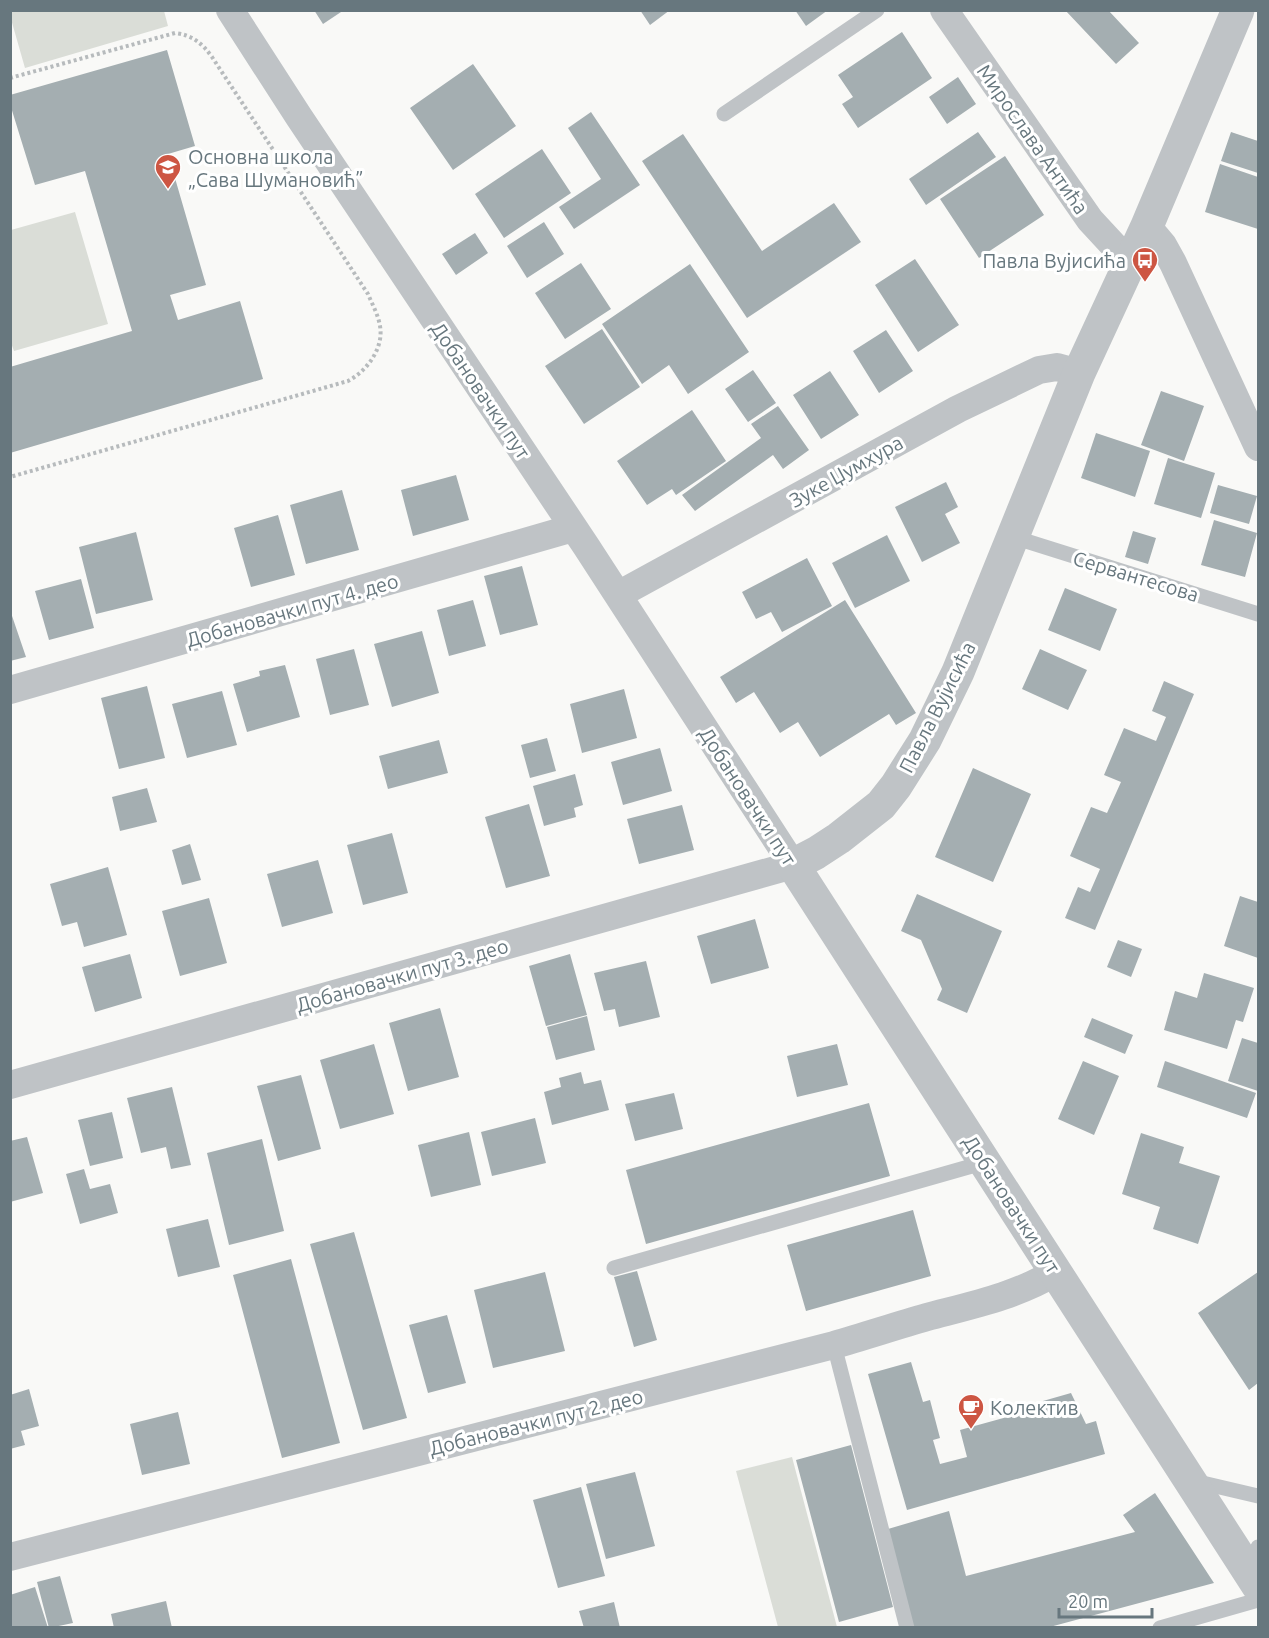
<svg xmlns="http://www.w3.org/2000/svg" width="1269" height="1638" font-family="Ubuntu,sans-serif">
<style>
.green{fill:#daddd7}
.building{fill:#a4aeb1}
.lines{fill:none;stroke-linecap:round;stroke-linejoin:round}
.path{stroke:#b7bbbd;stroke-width:4;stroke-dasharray:3 3;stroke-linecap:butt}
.service{stroke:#bfc3c6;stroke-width:15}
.minor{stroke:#bfc3c6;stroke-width:28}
.tertiary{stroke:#bfc3c6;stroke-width:33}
.labels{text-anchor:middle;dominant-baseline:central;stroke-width:6;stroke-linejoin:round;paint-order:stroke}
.street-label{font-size:20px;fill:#67777e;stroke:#fff}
.poi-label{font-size:20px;fill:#67777e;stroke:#fff;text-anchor:start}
</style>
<rect width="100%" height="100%" fill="#f9f9f7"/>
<path class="green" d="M164 11 168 26 25 68 11 19V11Z
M75 212 108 324 14 351 10 340 11 230Z
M792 1457 837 1627H778L736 1471Z"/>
<path class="building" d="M314 10H344L323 24Z
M640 10H670L650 25Z
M795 10H828L806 26Z
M1065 10H1108L1139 43 1116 64Z
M902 32 932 78 858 128 842 104 853 97 838 75Z
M167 50 195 146 168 154 206 285 170 295 178 320 240 301 263 379 10 453V367L132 331 85 171 35 185 10 104V95Z
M473 64 516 126 453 170 410 108Z
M958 77 976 104 947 124 929 97Z
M591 112 640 185 574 229 559 207 601 179 568 128Z
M978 132 996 157 926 205 909 179Z
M1231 132 1258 141V173L1221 161Z
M683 134 762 251 834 203 861 242 747 318 642 161Z
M542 149 571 193 504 238 475 194Z
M1005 156 1044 215 979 258 940 199Z
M1220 164 1258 177V229L1205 212Z
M544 222 564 254 527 278 507 246Z
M475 233 488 253 456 275 442 254Z
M915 259 959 325 918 352 875 285Z
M581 263 611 309 565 339 535 293Z
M690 264 749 352 688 394 669 365 642 384 602 324Z
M602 329 640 387 584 424 545 366Z
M886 330 913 371 879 393 853 351Z
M753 370 776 403 748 422 725 389Z
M830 371 859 415 821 439 793 395Z
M1161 391 1204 406 1184 461 1141 445Z
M778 406 809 450 783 469 773 455 695 511 682 495 761 438 751 424Z
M692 410 726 461 676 495 672 489 647 505 617 461Z
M1096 433 1150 451 1135 497 1081 478Z
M1168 458 1215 473 1201 518 1154 504Z
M456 475 469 520 413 536 401 490Z
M946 482 958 507 945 514 960 543 922 562 895 507Z
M1218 485 1257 496 1249 524 1210 513Z
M342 490 359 550 306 564 290 505Z
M278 515 295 575 251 587 234 528Z
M1214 520 1257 533 1245 577 1201 565Z
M1133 531 1156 538 1148 564 1125 557Z
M136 532 153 600 96 614 79 547Z
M887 535 910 581 855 608 832 563Z
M807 558 832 606 782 632 771 612 756 619 742 592Z
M522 566 538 625 500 635 484 576Z
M81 579 94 628 49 640 35 591Z
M1065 588 1117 609 1100 651 1048 630Z
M473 600 486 646 449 656 437 610Z
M845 600 916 713 896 725 889 714 820 757 798 722 780 733 754 692 736 703 720 677Z
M10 610 26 657 10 661Z
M422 631 439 693 392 707 374 644Z
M354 649 369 705 330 715 316 659Z
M1040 649 1087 670 1068 710 1022 689Z
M285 665 300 717 247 732 233 684 260 676 259 671Z
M1164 681 1194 694 1095 930 1065 918 1078 887 1090 892 1100 869 1070 856 1091 807 1107 813 1121 782 1104 775 1124 728 1156 741 1166 717 1152 711Z
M147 686 165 758 119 769 101 698Z
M624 689 637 738 582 753 570 704Z
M222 691 237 745 187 758 172 704Z
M547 738 556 771 530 778 521 745Z
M439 740 448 773 388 789 379 756Z
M660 748 672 791 623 805 611 762Z
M973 768 1031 794 993 882 935 857Z
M575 774 583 805 574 808 576 817 544 826 533 786Z
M147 788 157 822 120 831 112 797Z
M529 804 550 876 506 888 485 817Z
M682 805 694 850 639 864 627 819Z
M392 833 408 893 363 905 347 845Z
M190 844 201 880 182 885 172 850Z
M318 860 333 913 282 927 267 874Z
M108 867 127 935 84 947 77 922 62 926 50 884Z
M917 894 1002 931 967 1013 937 1000 942 989 921 940 901 931Z
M1240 896 1258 902V958L1224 946Z
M209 898 227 963 180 976 162 911Z
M755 919 769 968 711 984 697 936Z
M1118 940 1142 949 1131 977 1107 967Z
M130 954 142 998 95 1012 82 967Z
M570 954 587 1015 546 1026 529 966Z
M646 961 660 1017 619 1027 615 1009 604 1011 594 973Z
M1204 973 1254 988 1243 1022 1236 1020 1227 1049 1164 1030 1175 991 1197 998Z
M440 1008 459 1077 408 1091 389 1023Z
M587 1016 595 1050 556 1060 547 1027Z
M1092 1018 1133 1035 1125 1054 1084 1037Z
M1242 1038 1258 1043V1091L1228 1081Z
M374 1044 394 1114 340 1129 320 1060Z
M837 1044 848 1085 797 1097 787 1056Z
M1083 1061 1119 1076 1094 1135 1058 1119Z
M1165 1061 1256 1093 1247 1118 1157 1087Z
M581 1072 584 1084 601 1080 609 1110 552 1125 544 1092 561 1087 559 1078Z
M301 1075 321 1149 278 1161 257 1086Z
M172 1087 191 1165 171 1169 166 1147 141 1153 127 1098Z
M674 1093 683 1129 635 1141 625 1104Z
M869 1103 890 1176 646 1244 626 1170Z
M112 1112 123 1158 90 1166 78 1120Z
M535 1118 546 1163 492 1176 481 1132Z
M469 1132 481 1185 431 1197 418 1145Z
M1141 1133 1184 1147 1179 1163 1220 1176 1198 1244 1153 1229 1160 1207 1122 1194Z
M27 1137 43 1193 10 1202V1141Z
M262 1139 284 1231 229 1245 207 1153Z
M84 1169 90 1189 110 1184 118 1213 80 1224 66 1174Z
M913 1210 931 1276 806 1311 787 1245Z
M208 1219 220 1267 178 1277 166 1229Z
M354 1232 407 1418 363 1430 310 1244Z
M291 1259 340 1443 282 1458 233 1275Z
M637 1271 657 1340 634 1347 614 1277Z
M545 1272 565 1351 493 1368 474 1290Z
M1258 1272V1383L1249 1390 1198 1313Z
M447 1315 466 1383 428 1393 409 1325Z
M911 1362 923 1402 930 1400 940 1438 933 1440 940 1464 967 1457 960 1430 1044 1407 1043 1401 1071 1393 1086 1424 1096 1421 1105 1454 907 1510 868 1374Z
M29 1389 39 1426 21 1431 25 1445 10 1449V1395Z
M178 1412 190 1464 142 1475 130 1424Z
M851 1445 893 1607 839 1622 796 1460Z
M635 1472 655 1546 606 1559 586 1484Z
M581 1487 605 1576 558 1588 533 1500Z
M1155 1493 1214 1583 1046 1628H913L888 1529 949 1511 966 1576 1135 1532 1123 1515Z
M60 1576 73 1623 49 1628 37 1582Z
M35 1587 48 1628H10V1595Z
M166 1601 172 1628H114L111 1614Z
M614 1602 620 1628H584L579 1611Z"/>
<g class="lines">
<path class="path" d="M10 78 175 33C192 35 202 43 212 57L368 294C372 304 378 314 380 326 384 348 367 371 348 381L10 477"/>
<path class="service" d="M724 114 877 10
M1013 537 1258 614
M614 1268 986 1162
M834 1345 907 1628
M1194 1481 1258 1496
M1254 1573V1557L1258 1547
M1160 1628 1258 1600"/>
<path class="minor" d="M944 10 1090 220 1115 247 1133 257
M1147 226 1163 245 1173 263 1258 447
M618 595 958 409 1039 370 1057 367 1079 373
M10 690 573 528
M10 1085 793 865 586 546 299 117 230 10
M10 1557 834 1345C865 1336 896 1326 927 1317 972 1305 1016 1296 1056 1272"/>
<path class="tertiary" d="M1238 10 1147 226 1079 373 958 672 925 740 896 786 881 805 839 838 816 853 793 865 1258 1586"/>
</g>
<defs>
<g id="school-pin" transform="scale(1.35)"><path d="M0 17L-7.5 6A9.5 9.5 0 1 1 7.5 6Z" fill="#cd5643" stroke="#fff"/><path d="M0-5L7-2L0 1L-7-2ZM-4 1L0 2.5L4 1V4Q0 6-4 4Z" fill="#fff"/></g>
<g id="bus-pin" transform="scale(1.35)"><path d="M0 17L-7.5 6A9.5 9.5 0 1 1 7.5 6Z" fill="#cd5643" stroke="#fff"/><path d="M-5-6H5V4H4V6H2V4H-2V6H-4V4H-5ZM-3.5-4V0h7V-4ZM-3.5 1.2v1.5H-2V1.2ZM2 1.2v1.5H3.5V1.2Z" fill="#fff"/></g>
<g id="cafe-pin" transform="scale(1.35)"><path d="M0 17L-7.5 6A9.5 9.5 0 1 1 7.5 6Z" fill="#cd5643" stroke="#fff"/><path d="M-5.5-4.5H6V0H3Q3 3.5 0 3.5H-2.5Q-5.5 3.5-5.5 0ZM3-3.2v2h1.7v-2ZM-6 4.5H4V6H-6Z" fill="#fff"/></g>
</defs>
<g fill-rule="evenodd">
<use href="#school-pin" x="168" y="167"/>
<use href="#bus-pin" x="1145" y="260"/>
<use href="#cafe-pin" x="971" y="1407"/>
</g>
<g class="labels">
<g class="street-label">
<text transform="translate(1033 139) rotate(55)">Мирослава Антића</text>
<text transform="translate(481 390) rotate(56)">Добановачки пут</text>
<text transform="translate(846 471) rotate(-29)">Зуке Џумхура</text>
<text transform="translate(1136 576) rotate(17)">Сервантесова</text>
<text transform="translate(292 610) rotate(-16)">Добановачки пут 4. део</text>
<text transform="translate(937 707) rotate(-63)">Павла Вујисића</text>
<text transform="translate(748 796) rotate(57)">Добановачки пут</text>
<text transform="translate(402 975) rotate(-16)">Добановачки пут 3. део</text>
<text transform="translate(1012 1204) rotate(57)">Добановачки пут</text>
<text transform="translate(536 1422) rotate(-14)">Добановачки пут 2. део</text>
</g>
<g class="poi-label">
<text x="188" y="156">Основна школа<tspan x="188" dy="23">„Сава Шумановић”</tspan></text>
<text x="1126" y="260" text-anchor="end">Павла Вујисића</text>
<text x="990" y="1407">Колектив</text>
</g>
</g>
<rect width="1269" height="1638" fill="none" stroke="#67777e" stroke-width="24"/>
<path d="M1059 1608v9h93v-9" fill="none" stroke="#67777e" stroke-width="3"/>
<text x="1068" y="1608" font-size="18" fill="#67777e" stroke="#ffffff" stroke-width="4.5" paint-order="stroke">20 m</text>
</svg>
